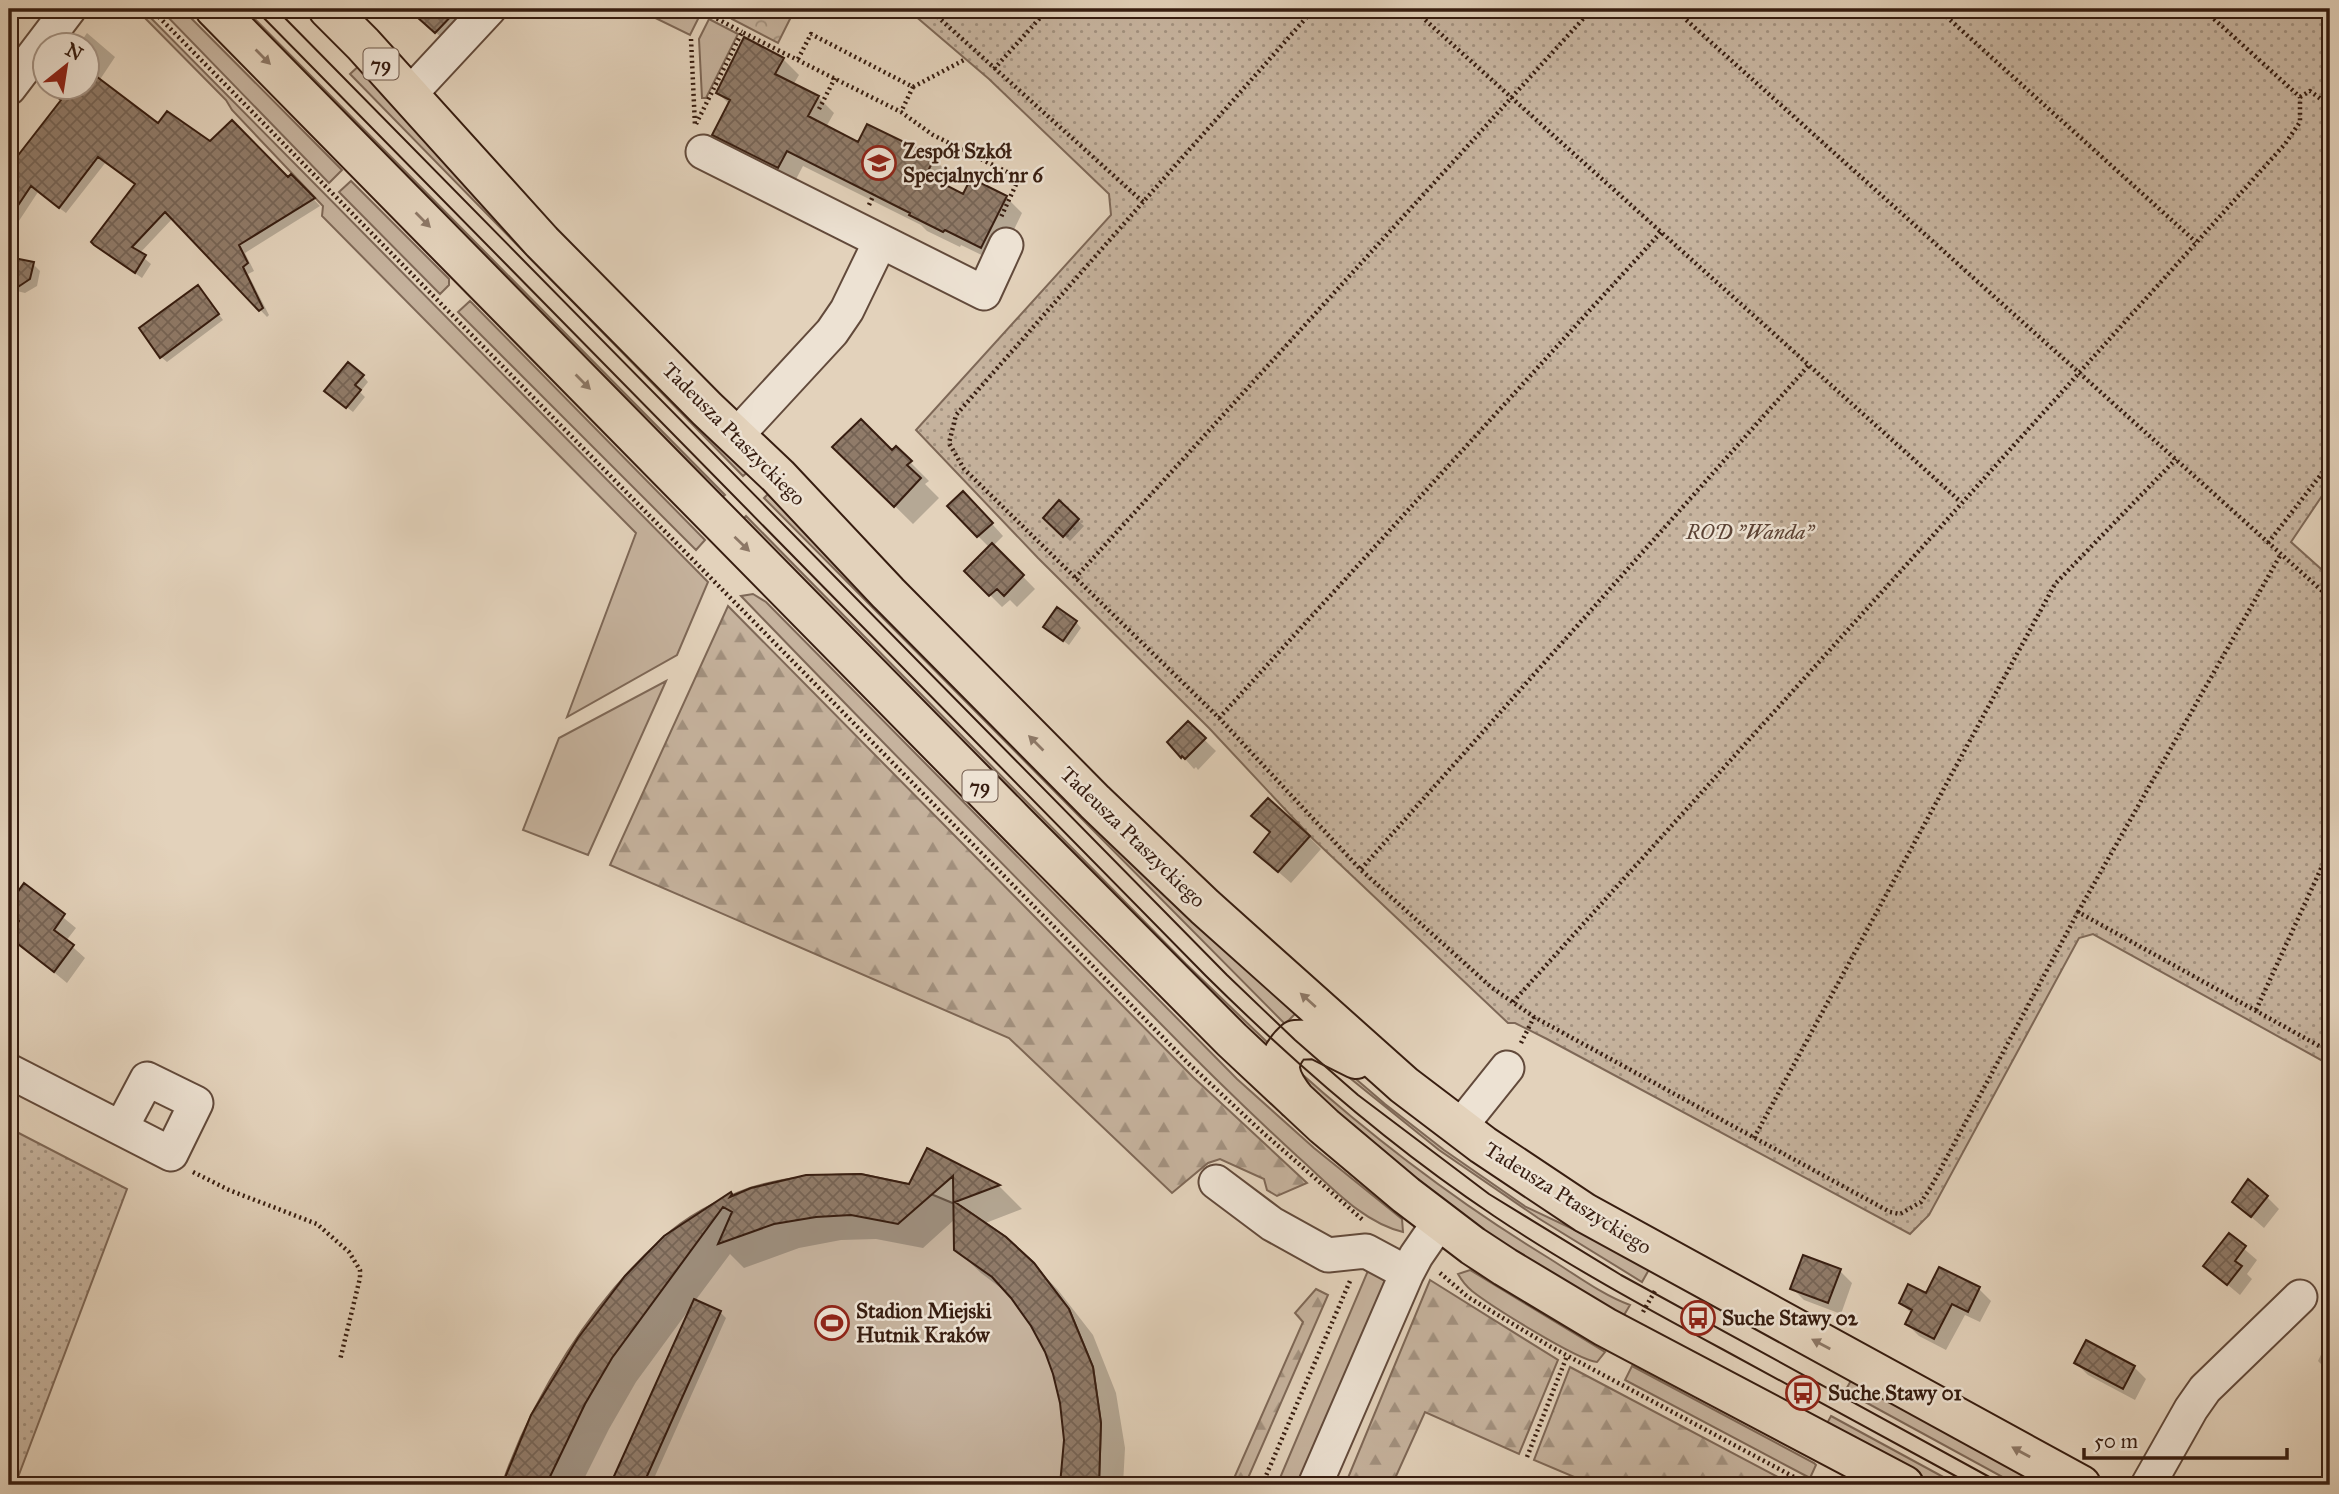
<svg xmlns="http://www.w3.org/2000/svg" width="2339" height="1494" font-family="'IM FELL Great Primer',serif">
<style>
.grass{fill:#c6b39e;stroke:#7e6857;stroke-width:2}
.forest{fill:url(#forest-firs);stroke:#7e6857;stroke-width:2}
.park{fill:url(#park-crowns);stroke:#7e6857;stroke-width:2}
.garden{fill:url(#garden-dots);stroke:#7e6857;stroke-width:2}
.shadow{fill:#0003}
.building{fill:url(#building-cross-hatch);stroke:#371d10;stroke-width:2}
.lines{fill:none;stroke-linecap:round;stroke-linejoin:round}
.minor-casing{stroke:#624a3b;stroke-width:37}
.major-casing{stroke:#371d10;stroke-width:42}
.path{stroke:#371d10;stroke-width:4.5;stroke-dasharray:2 3.5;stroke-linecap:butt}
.minor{stroke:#ede2d3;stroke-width:33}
.major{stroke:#e3d2bb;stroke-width:38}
.tram{stroke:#371d10;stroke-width:2}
.oneway{fill:#8d7866}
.labels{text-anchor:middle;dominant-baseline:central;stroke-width:5;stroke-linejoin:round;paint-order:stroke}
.shield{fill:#ede2d3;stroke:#6e584a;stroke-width:2}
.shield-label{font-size:19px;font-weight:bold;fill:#371d10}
.poi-label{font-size:21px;font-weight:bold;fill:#371d10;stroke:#ede2d3;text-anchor:start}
.street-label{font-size:21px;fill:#371d10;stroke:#ede2d3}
.park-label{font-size:21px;font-style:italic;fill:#5b4234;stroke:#ede2d3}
</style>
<defs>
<pattern id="forest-firs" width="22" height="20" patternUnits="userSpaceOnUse" patternTransform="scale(1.75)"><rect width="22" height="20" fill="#c6b39e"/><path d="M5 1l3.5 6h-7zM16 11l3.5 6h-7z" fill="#a2917f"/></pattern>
<pattern id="park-crowns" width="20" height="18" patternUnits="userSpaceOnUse" patternTransform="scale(1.75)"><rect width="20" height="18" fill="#c6b39e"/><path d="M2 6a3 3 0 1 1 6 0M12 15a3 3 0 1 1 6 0" fill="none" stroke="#a2917f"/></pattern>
<pattern id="garden-dots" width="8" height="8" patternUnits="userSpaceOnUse" patternTransform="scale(1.75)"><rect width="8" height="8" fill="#c6b39e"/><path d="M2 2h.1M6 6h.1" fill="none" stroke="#a2917f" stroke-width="1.8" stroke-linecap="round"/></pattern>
<pattern id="building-cross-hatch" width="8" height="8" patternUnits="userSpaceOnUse" patternTransform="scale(1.75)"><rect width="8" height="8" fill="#907b69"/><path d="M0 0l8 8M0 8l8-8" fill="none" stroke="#766455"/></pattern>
</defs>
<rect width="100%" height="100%" fill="#e3d2bb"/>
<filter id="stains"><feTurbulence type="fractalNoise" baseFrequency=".00286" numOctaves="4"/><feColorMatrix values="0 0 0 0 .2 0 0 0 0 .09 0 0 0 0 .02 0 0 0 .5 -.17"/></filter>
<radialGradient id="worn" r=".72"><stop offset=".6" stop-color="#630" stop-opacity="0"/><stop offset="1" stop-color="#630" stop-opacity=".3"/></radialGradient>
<path class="grass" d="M136 9H142L708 582 677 655 567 717 636 533 322 216 323 206 232 110 226 100Z
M160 9H182L342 170 329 183Z
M236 9H245L725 495 717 501Z
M637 9H703L690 35Z
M709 19 738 34 706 98H702L699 39Z
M362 63 751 469 743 476 350 74Z
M351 181 449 279V285L440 294 339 192Z
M470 301 705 540 696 550 458 312Z
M772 490 1296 1013 1285 1024 766 500 764 498Z
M746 516 1186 964 1268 1043 1262 1048 739 523Z
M753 594 766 602 1237 1079 1314 1148 1402 1219 1403 1232C1361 1222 1329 1184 1297 1156 1248 1111 1200 1064 1153 1016 1015 877 877 737 741 596Z
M666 681 588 855 523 830 559 738Z
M1320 1054 1335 1061 1385 1104 1444 1150 1526 1207 1651 1266 1642 1282 1538 1218 1439 1150Z
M1295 1068C1373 1138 1457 1202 1547 1257 1573 1273 1602 1295 1630 1305L1621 1320 1475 1230 1300 1084Z
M861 1174 907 1184 962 1207 1006 1237 1034 1263 1069 1309 1093 1367 1101 1423 1099 1485H502C532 1397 593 1300 663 1238 687 1216 720 1199 750 1188 787 1176 823 1175 861 1174Z
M1370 1266 1386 1276 1385 1287 1300 1485H1277Z
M1470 1270 1605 1352 1597 1362C1577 1360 1491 1306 1472 1291 1466 1286 1462 1281 1458 1274Z
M1632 1366 1814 1463 1816 1465 1810 1478 1625 1380Z
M1853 1377 2051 1485H2017L1845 1391Z
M1831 1416 1958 1485H1937L1825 1427Z"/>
<path class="forest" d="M728 606 1193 1077 1307 1183 1277 1196 1267 1190 1264 1179 1220 1159 1208 1163 1172 1193 1009 1038 610 865Z
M1430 1280 1558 1360 1519 1454 1425 1412 1392 1485H1345Z
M1316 1289 1328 1295 1245 1485H1231L1303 1322 1295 1313Z
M1570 1367 1793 1485H1593L1534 1460Z"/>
<path class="park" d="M737 9H795L778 43 732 19Z"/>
<path class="garden" d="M907 9H2330V484L2291 542 2330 577V1065L2093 934 2079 938 1929 1215 1910 1234 1547 1039 1515 1023H1508L1310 836 1209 728 1038 558 916 430 1111 215 1109 194 989 79Z
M9 1128 127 1189 15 1485H9Z"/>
<path class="shadow" d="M409 9H457L463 15 442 38Z
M87 33 115 57 99 81 158 125 210 143 288 179 291 176 320 206 245 253 254 271 248 274 269 315 267 317 173 218 139 254 151 264 142 278 100 249 93 242 136 185 106 162 66 213 38 192 9 236V170L63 101 47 88H88V46H78Z
M783 59 799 75 793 85 818 97 834 113 826 127 859 144 934 159 950 175 944 186 964 196 1006 197 1022 213 998 263 961 245 960 247 927 231 921 225 803 166 794 183 730 151 714 135 729 104 718 93Z
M9 259 33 264 40 271 37 286 25 293 9 289Z
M203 293 223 320 167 362 161 357Z
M363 376 368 382 360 392 365 397 353 412 332 396Z
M835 447 892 452 910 462 929 481 925 484 939 498 913 524Z
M1059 503 1084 526 1070 541 1045 518Z
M975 505 1003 536 993 546 1035 589 1017 607 1010 600 1002 607 966 571 990 548 978 536Z
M1076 622 1081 628 1069 645 1051 632Z
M1188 724 1216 751 1198 770 1196 767 1194 769 1170 742Z
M1309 837 1321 849 1291 883 1256 852Z
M25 886 76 928 66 941 85 958 67 983 10 936 20 922 9 911V906Z
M928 1150 999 1186 1022 1209 983 1224 1033 1264 1058 1290 1093 1335 1116 1393 1125 1448 1123 1485H1060L1065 1440 1062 1403 1047 1351 1033 1325 1006 1292 981 1273 956 1249 955 1219 923 1248 876 1239 841 1240 799 1248 744 1268 730 1254 695 1301 720 1312 726 1318 651 1485H613L688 1311 636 1382 609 1429 581 1485H504L509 1471 730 1194 734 1198 910 1186Z
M2267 1197 2279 1209 2264 1228 2234 1202Z
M2229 1236 2257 1260 2247 1274 2252 1279 2240 1295 2205 1266Z
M1840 1271 1852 1283 1841 1314 1804 1300 1792 1288Z
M1979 1289 1991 1301 1980 1322 1965 1315 1946 1350 1919 1336 1907 1324 1912 1314 1901 1303Z
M2330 1327V1373L2318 1361 2326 1344 2323 1341Z
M2076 1363 2134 1367 2146 1379 2135 1400 2088 1375Z"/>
<path class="building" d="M408 9H458L435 33Z
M744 37 784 58 775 74 819 96 808 116 858 142 867 124 935 157 926 175 963 194 971 178 1007 196 981 248 945 230 943 232 909 215 910 213 787 151 778 168 712 135 730 100 716 93Z
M88 70 158 123 167 111 210 141 232 120 288 177 291 174 315 198 239 245 248 263 243 267 263 308 259 311 165 212 132 247 146 255 135 273 94 245 91 242 135 184 98 157 59 208 31 186 9 219V167L61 100 45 88H88Z
M9 257 34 262 30 279 9 293Z
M198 285 219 314 160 358 139 328Z
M348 362 364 375 355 385 361 390 346 408 324 391Z
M861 419 892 450 896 446 912 461 907 465 921 478 894 507 832 447Z
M963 491 993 523 977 537 947 506Z
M1059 500 1079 519 1063 537 1043 518Z
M992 543 1024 575 1004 596 997 589 989 596 964 571Z
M1057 607 1077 621 1063 641 1043 627Z
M1188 721 1206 738 1185 759 1182 756 1181 758 1167 742Z
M1268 798 1310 836 1278 872 1254 852 1270 832 1251 816Z
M24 883 65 914 54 930 74 945 54 972 9 937 19 921 9 913V904Z
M927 1148 1000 1185 955 1202 1006 1237 1034 1263 1069 1309 1093 1367 1101 1423 1099 1485H1060L1064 1440 1060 1403 1053 1374 1045 1352 1031 1326 1011 1298 992 1277 954 1250 953 1176 898 1224 851 1215 816 1217 774 1224 718 1244 732 1212 723 1207 612 1358 585 1404 546 1485H502L531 1415 578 1338 625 1276 664 1236 731 1192 732 1194 730 1197 751 1188 806 1175 861 1174 909 1184Z
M2248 1179 2268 1196 2251 1217 2232 1202Z
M2229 1233 2246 1246 2235 1261 2242 1266 2227 1285 2203 1266Z
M1803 1255 1841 1269 1828 1303 1790 1289Z
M1939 1267 1980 1287 1968 1312 1952 1304 1934 1339 1905 1324 1912 1310 1899 1303 1908 1284 1926 1293Z
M694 1299 721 1311 643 1485H610Z
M2086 1340 2135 1366 2123 1389 2074 1363Z"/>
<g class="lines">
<g class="minor-casing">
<path id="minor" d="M9 88 69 9
M409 95 489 9
M703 152 984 293 1006 245
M736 436 832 332 847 310 880 242
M9 1071 171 1154 196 1103 147 1079 121 1128
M1459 1128 1507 1068
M1216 1182 1272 1224 1328 1255 1366 1251 1407 1273
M1315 1485 1407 1273 1416 1256 1440 1221
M2148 1485 2191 1409 2205 1389 2300 1297"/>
</g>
<g class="major-casing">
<path id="major" d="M215 9 1019 826 1232 1040 1324 1126 1406 1195 1473 1246 1505 1267 1605 1327 1904 1485
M328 9 363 44 542 242 707 409 778 476 888 593 1095 802 1205 907 1404 1085 1483 1145 1585 1213 2081 1485
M1296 1100C1278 1077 1272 1061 1295 1040L1316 1039 1356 1059"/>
</g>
<path class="path" d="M151 9 1189 1064 1260 1130 1364 1221
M929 9 1143 202 1314 9
M1413 9 1961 502
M1674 9 2330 598
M1938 9 2196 242
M712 16 742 32
M691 39 695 126
M798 59 811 34 913 87 901 112
M994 69 1048 9
M913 87 964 60
M2300 97 2310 91 2330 106
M819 109 835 78
M696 124 742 32 901 112 933 135 1019 178 1001 217
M1143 202 956 415 949 443 964 469 1219 718 1360 869 1491 987 1534 1017 1890 1212 1900 1214 1921 1202 1931 1187 2078 912 2330 1052
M869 205 874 194
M2268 543 2330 463
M1075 578 1592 9
M1219 718 1661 232
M1361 869 1809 365
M2078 912 2281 554
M1513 1002 2285 144 2300 122V97L2203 9
M2256 1010 2330 849
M1521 1043 1534 1017
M1754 1138 2055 584 2176 459
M193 1172 229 1190 317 1224 349 1252 360 1270V1278L340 1360
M1440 1273 1468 1297 1551 1347 1809 1485
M1643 1312 1656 1289
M1527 1457 1567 1356
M1262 1485 1350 1281"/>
<use href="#minor" class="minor"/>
<use href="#major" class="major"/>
<path class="tram" d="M255 9 1206 976C1295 1064 1389 1146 1494 1216 1567 1265 1644 1307 1722 1349 1805 1394 1888 1440 1972 1485
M276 9 1227 975 1295 1040 1358 1095 1489 1194 1621 1275 2004 1485"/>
</g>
<defs><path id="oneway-solid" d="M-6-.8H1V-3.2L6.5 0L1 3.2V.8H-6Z" transform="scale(1.75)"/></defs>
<g class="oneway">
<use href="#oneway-solid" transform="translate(263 57) rotate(45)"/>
<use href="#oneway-solid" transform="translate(423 220) rotate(45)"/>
<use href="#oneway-solid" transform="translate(583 382) rotate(45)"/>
<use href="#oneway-solid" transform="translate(742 544) rotate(44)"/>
<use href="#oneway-solid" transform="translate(1036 743) rotate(-135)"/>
<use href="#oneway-solid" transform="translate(1308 1000) rotate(-138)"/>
<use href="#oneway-solid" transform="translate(1821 1344) rotate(-152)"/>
<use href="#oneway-solid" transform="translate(2021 1452) rotate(-151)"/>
</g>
<defs>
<g id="school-ring" transform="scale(1.75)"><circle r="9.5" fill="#ede2d3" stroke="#8f2418" stroke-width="1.5"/><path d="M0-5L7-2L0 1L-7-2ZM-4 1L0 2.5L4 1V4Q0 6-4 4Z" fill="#8f2418"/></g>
<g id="bus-ring" transform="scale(1.75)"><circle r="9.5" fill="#ede2d3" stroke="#8f2418" stroke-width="1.5"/><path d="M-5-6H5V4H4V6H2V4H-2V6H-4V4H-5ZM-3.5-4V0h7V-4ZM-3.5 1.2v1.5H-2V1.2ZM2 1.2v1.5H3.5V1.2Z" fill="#8f2418"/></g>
<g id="stadium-ring" transform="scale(1.75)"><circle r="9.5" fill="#ede2d3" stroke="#8f2418" stroke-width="1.5"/><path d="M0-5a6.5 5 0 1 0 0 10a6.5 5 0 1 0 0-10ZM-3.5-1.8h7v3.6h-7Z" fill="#8f2418"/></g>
</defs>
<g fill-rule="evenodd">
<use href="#school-ring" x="879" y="163"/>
<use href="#bus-ring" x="1698" y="1318"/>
<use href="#stadium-ring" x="832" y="1323"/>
<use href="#bus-ring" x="1803" y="1393"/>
</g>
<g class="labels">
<g class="shield">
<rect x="363.5" y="48.5" width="35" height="31" rx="5"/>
<rect x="962.5" y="770.5" width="35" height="31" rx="5"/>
</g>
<g class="shield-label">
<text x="381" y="64">79</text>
<text x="980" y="786">79</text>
</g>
<g class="poi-label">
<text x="903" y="151">Zespół Szkół<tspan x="903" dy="24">Specjalnych nr 6</tspan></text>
<text x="856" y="1311">Stadion Miejski<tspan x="856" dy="24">Hutnik Kraków</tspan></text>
<text x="1722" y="1318">Suche Stawy 02</text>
<text x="1828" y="1393">Suche Stawy 01</text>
</g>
<g class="street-label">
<text transform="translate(734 434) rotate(45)">Tadeusza Ptaszyckiego</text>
<text transform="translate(1133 837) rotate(44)">Tadeusza Ptaszyckiego</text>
<text transform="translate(1568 1198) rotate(32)">Tadeusza Ptaszyckiego</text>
</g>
<g class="park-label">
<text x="1750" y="532">ROD "Wanda"</text>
</g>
</g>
<rect width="2339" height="1494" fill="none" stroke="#e3d2bb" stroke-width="35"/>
<rect x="10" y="10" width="2318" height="1473" fill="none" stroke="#371d10" stroke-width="3.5"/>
<rect x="18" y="18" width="2304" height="1459" fill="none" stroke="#371d10" stroke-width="2"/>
<g transform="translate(66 66) rotate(30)"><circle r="33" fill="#ede2d3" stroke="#a49385" stroke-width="2"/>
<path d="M0-5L12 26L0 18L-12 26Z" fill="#8f2418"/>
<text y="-10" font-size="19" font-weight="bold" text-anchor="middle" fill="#371d10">N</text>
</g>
<path d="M2084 1448v10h203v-10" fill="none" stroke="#371d10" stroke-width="3.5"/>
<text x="2094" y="1448" font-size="21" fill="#371d10" stroke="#ede2d3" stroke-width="5" paint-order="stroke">50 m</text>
<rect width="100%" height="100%" filter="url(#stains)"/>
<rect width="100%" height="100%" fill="url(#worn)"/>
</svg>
